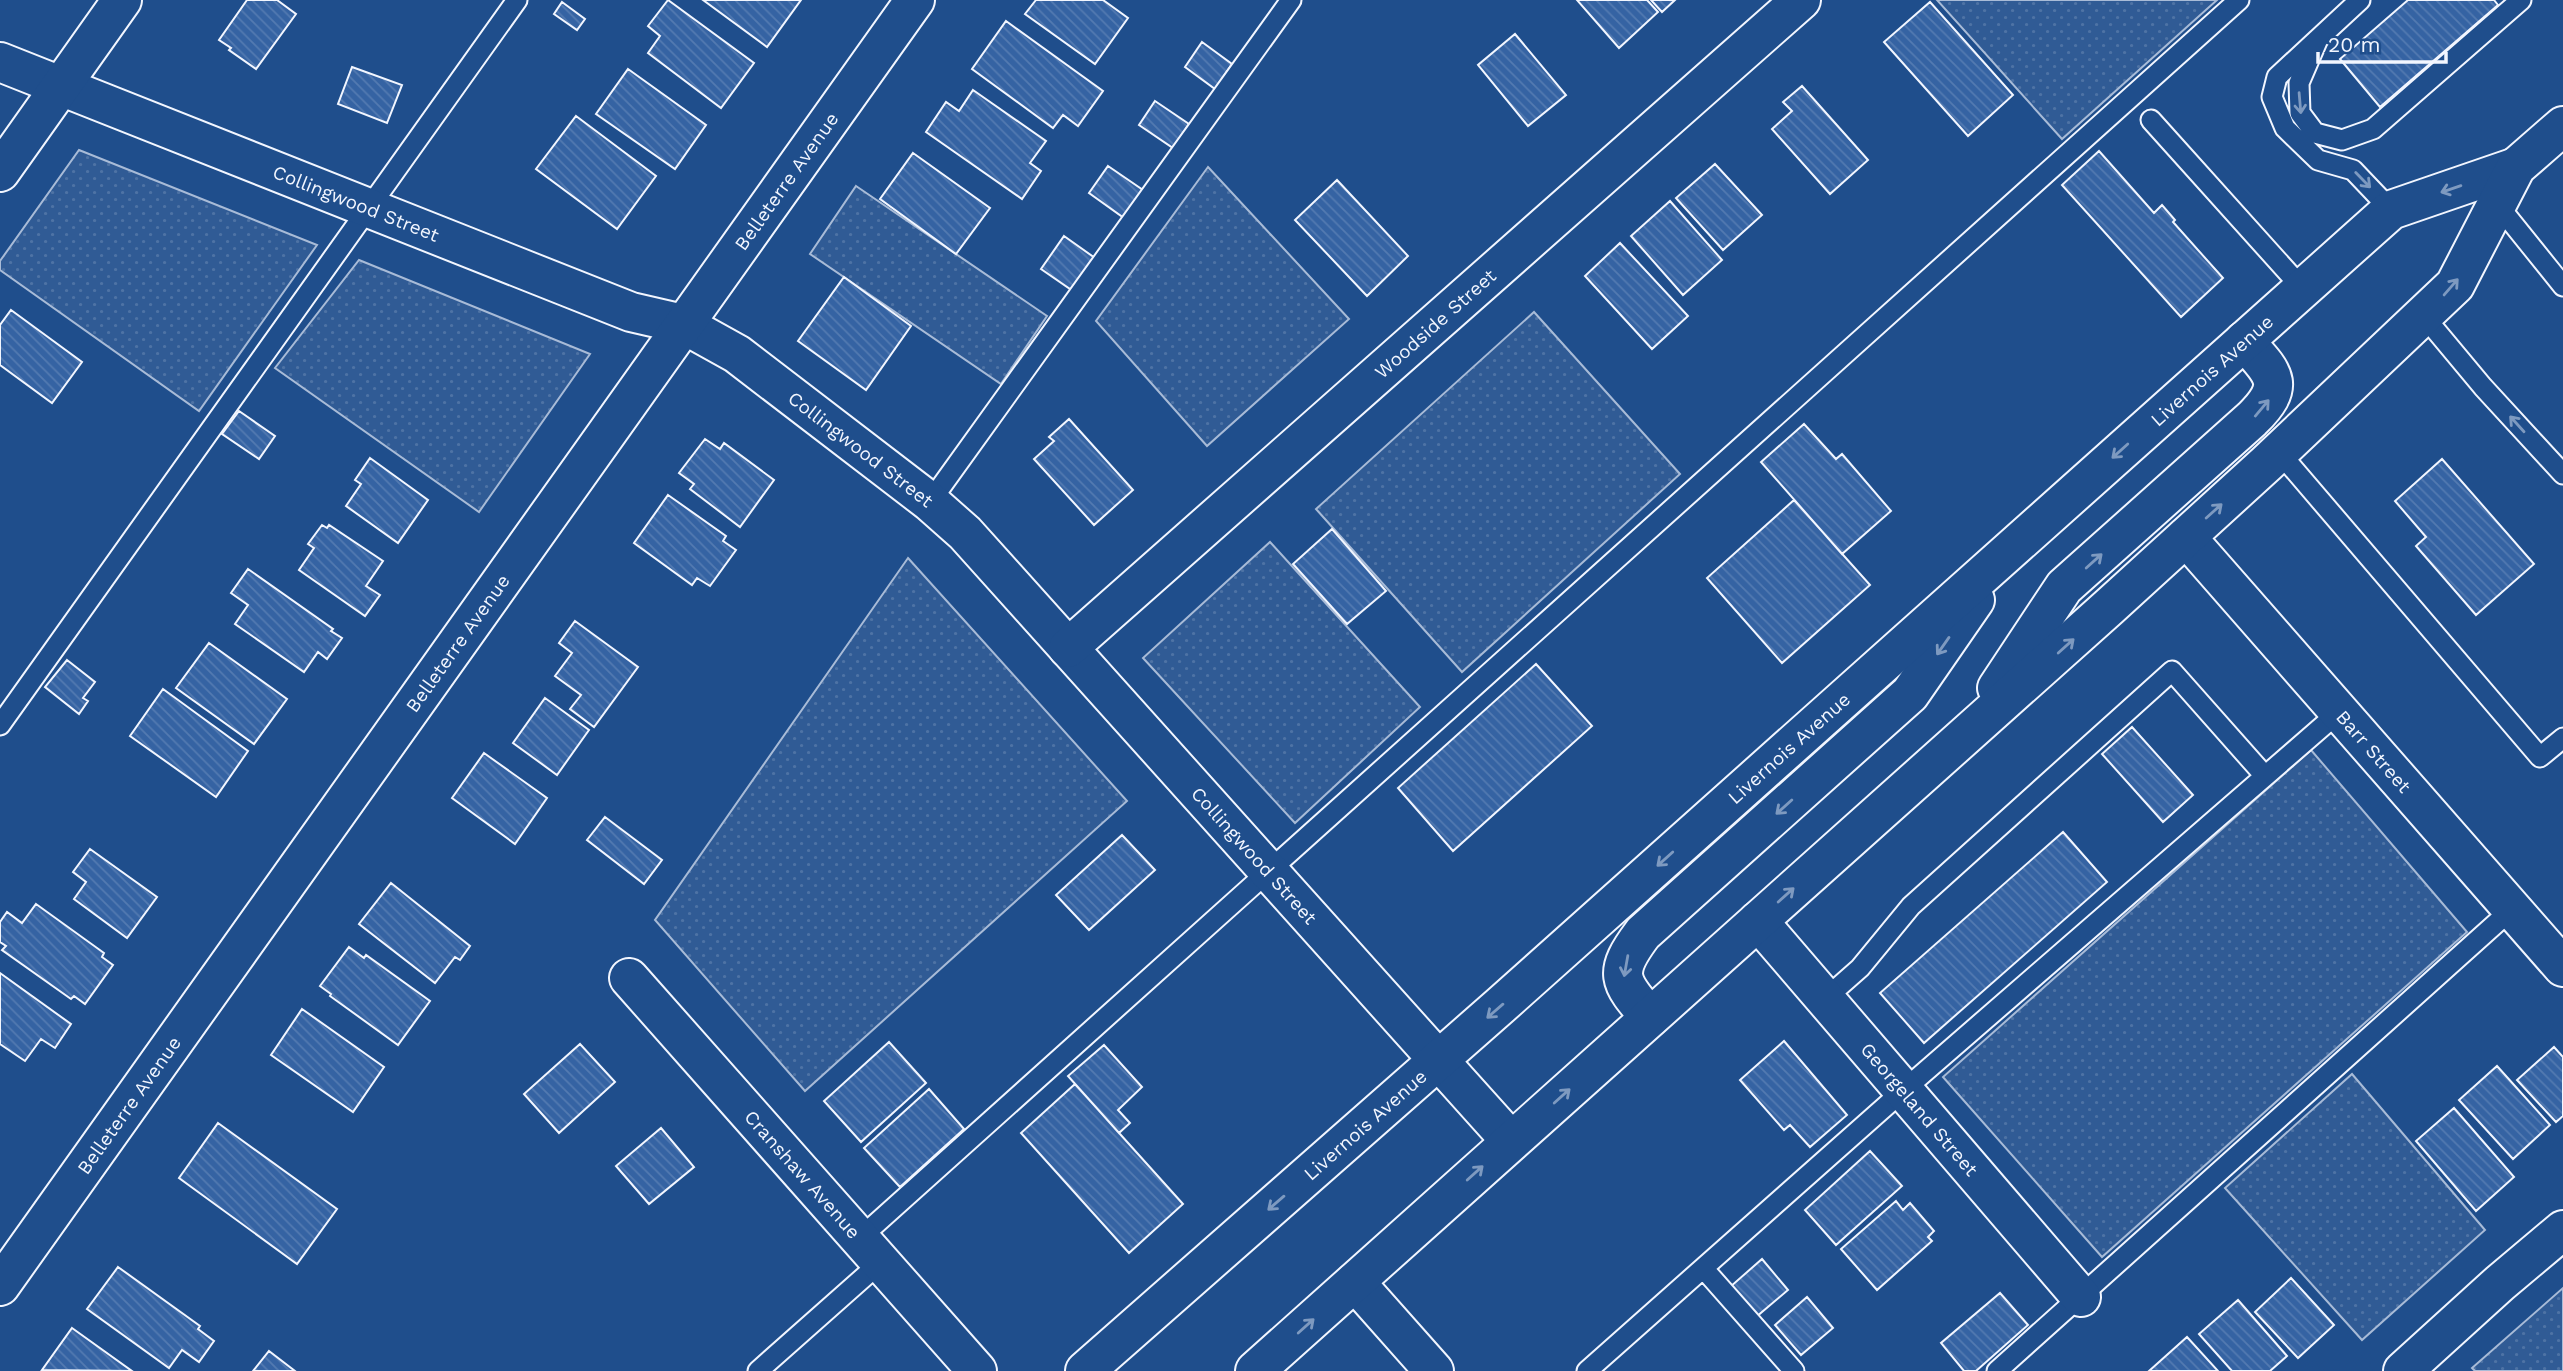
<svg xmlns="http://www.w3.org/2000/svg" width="2563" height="1371" font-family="'Work Sans',sans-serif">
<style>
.grass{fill:url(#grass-dots);stroke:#a8bbd7;stroke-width:2}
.building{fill:url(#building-back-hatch);stroke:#f2f6ff;stroke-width:2}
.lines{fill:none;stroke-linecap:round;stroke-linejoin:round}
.lane-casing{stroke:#f2f6ff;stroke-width:23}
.street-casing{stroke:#f2f6ff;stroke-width:42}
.secondary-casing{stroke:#f2f6ff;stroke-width:42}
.lane{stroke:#1f4e8c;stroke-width:19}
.street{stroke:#1f4e8c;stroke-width:38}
.secondary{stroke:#1f4e8c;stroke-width:38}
.oneway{stroke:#7e9ac0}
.labels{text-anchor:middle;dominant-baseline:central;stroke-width:5;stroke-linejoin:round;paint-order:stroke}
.street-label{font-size:19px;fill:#f2f6ff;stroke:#1f4e8c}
</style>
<defs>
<pattern id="grass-dots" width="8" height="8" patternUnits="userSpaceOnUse" patternTransform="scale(1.75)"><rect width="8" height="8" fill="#305b95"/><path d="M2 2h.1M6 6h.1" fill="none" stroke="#4e73a5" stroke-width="1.8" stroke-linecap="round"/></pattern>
<pattern id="building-back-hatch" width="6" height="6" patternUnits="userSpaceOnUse" patternTransform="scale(1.75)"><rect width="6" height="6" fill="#3563a3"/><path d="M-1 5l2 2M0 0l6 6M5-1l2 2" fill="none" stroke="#537ab1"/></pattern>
</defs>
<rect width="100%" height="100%" fill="#1f4e8c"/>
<path class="grass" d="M1937 0H2217L2062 139Z
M79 150 317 245 199 411 0 270V261Z
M1208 167 1349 319 1207 446 1096 321Z
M856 186 1047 316 1001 384 810 254Z
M359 260 590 354 479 512 275 368Z
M1534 312 1680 474 1462 672 1316 509Z
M1270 542 1420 707 1295 823 1143 658Z
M908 558 1127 801 805 1091 655 920Z
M2311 750 2467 932 2102 1257 1943 1077Z
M2352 1074 2485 1230 2362 1340 2225 1188Z
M2563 1288V1371H2475L2472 1368Z"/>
<path class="building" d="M247 0H277L296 14 256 69 229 50 231 48 219 40Z
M668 0 754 63 721 108 648 53 660 36 648 26Z
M703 0H801L767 47Z
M1036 0H1103L1128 18 1095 64 1025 14Z
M1577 0H1647L1658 12 1619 48Z
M1651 0H1675L1662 12Z
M2408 0H2494L2498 5 2380 107 2340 59Z
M562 2 585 19 577 30 554 14Z
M1930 2 2013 95 1968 136 1884 42Z
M1006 21 1103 91 1078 126 1063 115 1053 128 972 69Z
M1515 34 1566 95 1528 126 1478 65Z
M1202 42 1232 64 1215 89 1185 67Z
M352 67 402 85 387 123 338 104Z
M628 69 706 125 675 169 596 114Z
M1802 86 1868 160 1830 194 1772 129 1792 111 1783 102Z
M973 90 1046 141 1030 163 1041 171 1022 199 926 132 946 102 959 111Z
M1155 101 1189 124 1173 148 1139 125Z
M576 116 656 176 617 229 536 169Z
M2099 151 2154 213 2162 205 2175 220 2173 222 2223 278 2181 317 2062 185Z
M913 153 990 208 956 254 880 199Z
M1715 164 1762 215 1723 250 1676 198Z
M1108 166 1143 190 1124 218 1089 193Z
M1337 180 1408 256 1367 296 1295 220Z
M1670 201 1722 260 1683 295 1631 236Z
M1064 236 1095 258 1073 291 1041 269Z
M1620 243 1688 316 1652 349 1585 276Z
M844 277 911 326 866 390 798 341Z
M11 310 82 362 52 403 0 365V325Z
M239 411 275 436 259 459 222 434Z
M1069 419 1133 490 1094 525 1034 459 1054 441 1049 437Z
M1804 424 1836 459 1842 454 1891 511 1842 554 1761 462Z
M705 439 720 449 724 443 774 480 740 527 690 489 694 484 679 473Z
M370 458 428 500 398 543 346 506 361 484 355 480Z
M2442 459 2534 564 2476 615 2416 546 2426 537 2395 501Z
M668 495 726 536 723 541 736 550 710 586 697 578 692 585 634 543Z
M1794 500 1870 585 1782 663 1707 578Z
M322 525 327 528 329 525 383 561 366 586 380 595 365 616 299 570 314 548 308 544Z
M1332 529 1386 591 1347 624 1293 564Z
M248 569 333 629 331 631 342 638 327 659 318 652 304 672 235 624 248 605 231 593Z
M575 621 638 667 594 727 570 709 581 695 555 676 572 653 559 643Z
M209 643 287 699 254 744 176 688Z
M67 660 95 682 83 698 88 701 79 714 45 687Z
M1536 664 1592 726 1453 851 1398 788Z
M163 689 248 751 216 797 130 736Z
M545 698 589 730 557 775 513 743Z
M2132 727 2193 795 2163 822 2102 754Z
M484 753 547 798 515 844 452 798Z
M605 817 662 860 644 884 587 840Z
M2063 832 2107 882 1924 1043 1880 993Z
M1122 835 1155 870 1089 930 1056 895Z
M90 849 157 897 127 938 74 899 86 882 73 872Z
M391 883 470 946 460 960 455 957 435 983 359 924Z
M36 904 104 953 102 957 113 965 85 1004 74 996 71 999 2 950 6 946 0 942V922L7 912 22 923Z
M349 947 364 958 366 955 430 1001 398 1045 330 996 331 994 320 986Z
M0 973 71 1024 55 1048 41 1039 25 1061 0 1044Z
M302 1009 384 1067 353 1112 271 1055Z
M1784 1041 1847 1115 1810 1147 1790 1125 1784 1130 1740 1080Z
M889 1042 926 1083 861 1142 824 1101Z
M580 1044 615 1082 559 1133 524 1094Z
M1104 1045 1142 1087 1118 1110 1130 1123 1119 1133 1068 1076Z
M2554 1047 2563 1057V1116L2556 1122 2517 1080Z
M2497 1066 2550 1125 2513 1159 2459 1100Z
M1075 1084 1183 1204 1129 1253 1021 1133Z
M929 1089 964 1129 900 1187 864 1148Z
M2454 1108 2514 1177 2476 1211 2416 1141Z
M218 1123 337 1209 297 1264 179 1178Z
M661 1128 694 1167 649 1204 616 1166Z
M1870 1151 1902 1186 1836 1245 1805 1210Z
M1896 1201 1903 1210 1910 1203 1934 1231 1928 1237 1932 1241 1877 1290 1841 1249Z
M1762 1259 1788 1290 1756 1317 1730 1287Z
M118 1267 200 1326 198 1329 214 1341 199 1362 182 1350 169 1368 87 1309Z
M2291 1278 2334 1325 2298 1358 2255 1312Z
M2000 1293 2028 1325 1976 1371H1964L1941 1343Z
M1807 1297 1833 1328 1801 1355 1775 1325Z
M2238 1300 2287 1356 2270 1371H2232L2199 1334Z
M72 1328 132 1371 42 1370Z
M2187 1337 2218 1371H2149Z
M269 1351 295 1371H253Z"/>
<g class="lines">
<g class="lane-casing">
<path id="lane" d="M2360 0 2277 77 2272 97 2285 128 2318 160 2353 170 2391 210
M2318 39 2299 83 2300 113 2315 133 2342 140 2373 129 2521 0
M2151 120 2303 289
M2497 204 2563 286
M2423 315 2483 387 2563 474
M2279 452 2540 757 2563 738
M930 502 1291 0
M0 725 517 0
M1826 998 1860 968 1911 906 2172 671 2265 776
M860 1238 2239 0
M1703 1268 1794 1371
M758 1371 881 1262
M1587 1371 1905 1089 2339 712
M1997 1371 2512 909"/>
</g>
<g class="street-casing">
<g id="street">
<path id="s1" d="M0 62 631 312 683 324 737 354 930 502 965 533 1511 1141"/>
<path d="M0 172 122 0"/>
<path id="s2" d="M2186 537 2563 967"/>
<path id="s3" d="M1068 648 1801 0"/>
<path id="s4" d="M1758 921 2081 1297"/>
<path id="s5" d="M629 978 977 1371"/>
<path d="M1355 1282 1434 1371"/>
<path id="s6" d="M0 1286 915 0"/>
<path d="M2403 1371 2500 1283 2563 1230"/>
</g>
</g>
<g class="secondary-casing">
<g id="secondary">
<path d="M1997 688 2064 587 2252 419C2288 384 2273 373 2244 341"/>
<path d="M1650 1017C1618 981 1613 973 1643 933L1910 694 1975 600"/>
<path id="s7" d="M1085 1371 1501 1005 2391 210 2516 167"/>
<path d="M1255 1371 2109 607 2267 463 2455 285 2516 167 2563 126"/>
</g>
</g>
<use href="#lane" class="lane"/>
<use href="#street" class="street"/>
<use href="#secondary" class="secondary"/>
</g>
<defs><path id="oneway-shaft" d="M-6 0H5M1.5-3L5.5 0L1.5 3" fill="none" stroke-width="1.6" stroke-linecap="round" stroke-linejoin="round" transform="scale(1.75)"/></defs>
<g class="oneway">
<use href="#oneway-shaft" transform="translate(2300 103) rotate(85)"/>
<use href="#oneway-shaft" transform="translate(2363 180) rotate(46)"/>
<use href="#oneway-shaft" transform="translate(2451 189) rotate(161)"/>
<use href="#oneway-shaft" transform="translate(2451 287) rotate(-49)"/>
<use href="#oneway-shaft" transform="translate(2262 408) rotate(-50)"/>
<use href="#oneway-shaft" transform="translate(2517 424) rotate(-132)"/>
<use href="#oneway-shaft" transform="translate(2120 451) rotate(138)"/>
<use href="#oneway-shaft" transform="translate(2214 511) rotate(-42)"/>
<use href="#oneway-shaft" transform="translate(2094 561) rotate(-42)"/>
<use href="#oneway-shaft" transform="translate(1943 646) rotate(125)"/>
<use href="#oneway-shaft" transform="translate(2066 646) rotate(-42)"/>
<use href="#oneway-shaft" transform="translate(1784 807) rotate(138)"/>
<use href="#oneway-shaft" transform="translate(1665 859) rotate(138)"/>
<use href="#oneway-shaft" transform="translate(1786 895) rotate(-42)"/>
<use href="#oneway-shaft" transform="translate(1626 966) rotate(100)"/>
<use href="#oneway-shaft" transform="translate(1495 1011) rotate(139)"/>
<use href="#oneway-shaft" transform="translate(1562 1096) rotate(-42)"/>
<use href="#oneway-shaft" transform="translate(1475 1173) rotate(-42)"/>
<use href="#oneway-shaft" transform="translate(1276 1203) rotate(139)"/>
<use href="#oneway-shaft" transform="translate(1306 1326) rotate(-42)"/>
</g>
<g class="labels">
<g class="street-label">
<text stroke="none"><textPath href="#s6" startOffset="1356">Belleterre Avenue</textPath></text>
<text stroke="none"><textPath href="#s1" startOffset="383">Collingwood Street</textPath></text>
<text stroke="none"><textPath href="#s3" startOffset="490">Woodside Street</textPath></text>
<text stroke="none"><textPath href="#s7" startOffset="1507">Livernois Avenue</textPath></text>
<text stroke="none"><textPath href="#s1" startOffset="950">Collingwood Street</textPath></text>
<text stroke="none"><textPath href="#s6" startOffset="789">Belleterre Avenue</textPath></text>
<text stroke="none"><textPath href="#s7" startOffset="940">Livernois Avenue</textPath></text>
<text stroke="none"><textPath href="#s2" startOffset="285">Barr Street</textPath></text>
<text stroke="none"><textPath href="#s1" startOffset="1517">Collingwood Street</textPath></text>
<text stroke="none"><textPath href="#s6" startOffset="222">Belleterre Avenue</textPath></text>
<text stroke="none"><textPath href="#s4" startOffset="248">Georgeland Street</textPath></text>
<text stroke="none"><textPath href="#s7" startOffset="373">Livernois Avenue</textPath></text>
<text stroke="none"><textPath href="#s5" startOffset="262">Cranshaw Avenue</textPath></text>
</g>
</g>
<path d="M2318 52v10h128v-10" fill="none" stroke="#f2f6ff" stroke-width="3.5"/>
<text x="2328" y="52" font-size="21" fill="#f2f6ff" stroke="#1f4e8c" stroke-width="5" paint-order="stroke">20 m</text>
</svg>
